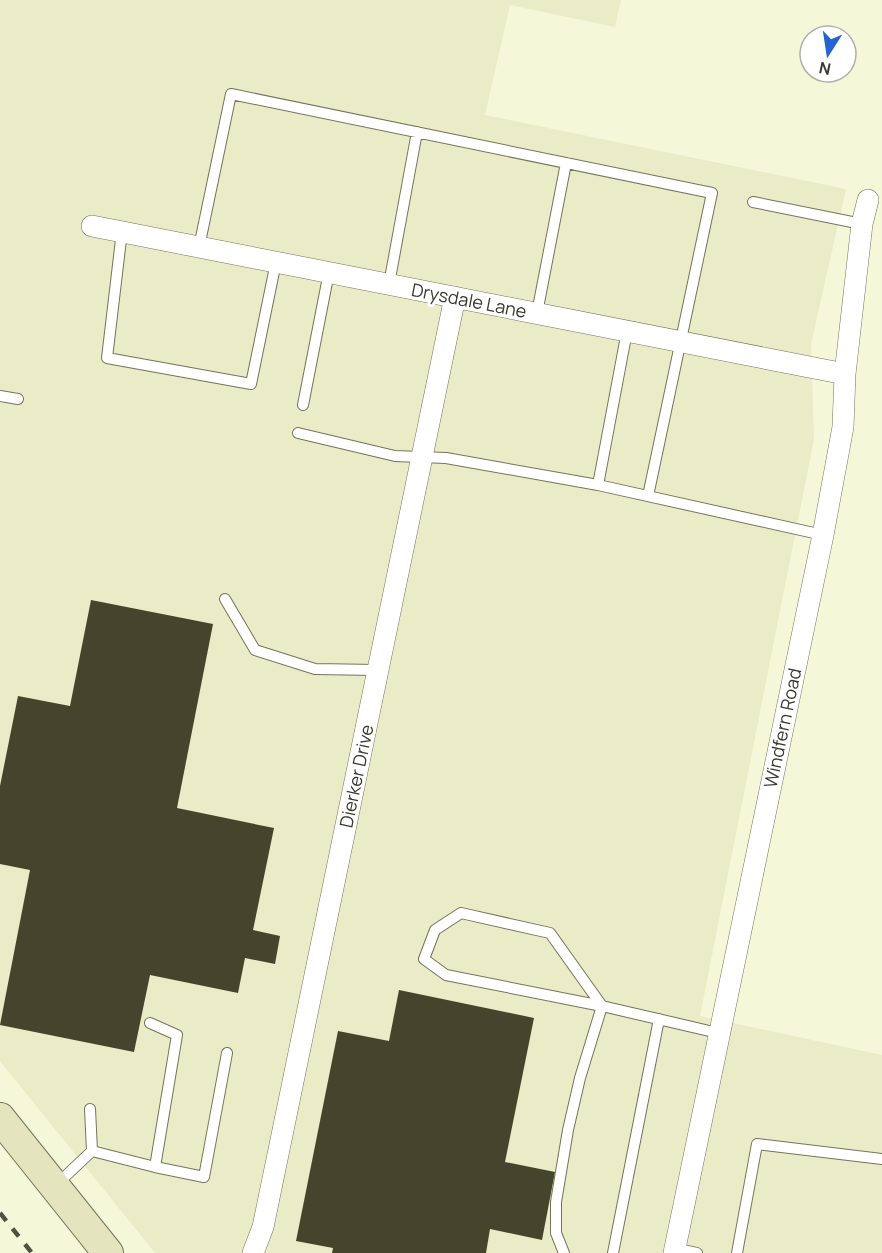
<svg xmlns="http://www.w3.org/2000/svg" width="882" height="1253" font-family="Manrope,sans-serif">
<style>
.built{fill:#e9ecc6}
.building{fill:#44452c}
.lines{fill:none;stroke-linecap:round;stroke-linejoin:round}
.lane-casing{stroke:#73755a;stroke-width:12}
.street-casing{stroke:#73755a;stroke-width:22}
.secondary-casing{stroke:#73755a;stroke-width:32}
.lane{stroke:#fff;stroke-width:10}
.street{stroke:#fff;stroke-width:21}
.secondary{stroke:#e4e4bf;stroke-width:30}
.rail{stroke:#4f5142;stroke-width:4.5;stroke-dasharray:10 10;stroke-linecap:butt}
.labels{text-anchor:middle;dominant-baseline:central;stroke-width:6;stroke-linejoin:round;paint-order:stroke}
.street-label{font-size:18px;fill:#393a2e;stroke:#fff}
</style>
<rect width="100%" height="100%" fill="#f5f7d9"/>
<path class="built" d="M0 0H621L615 27 510 5 485 115 846 189 811 344 814 439 700 1016 882 1055V1253H155L0 1061Z"/>
<path class="building" d="M91 600 213 624 177 808 274 828 253 930 280 936 275 964 245 958 238 993 150 975 134 1052 0 1025 30 870 0 864V786L18 696 70 706Z
M399 990 534 1018 505 1162 555 1172 542 1240 490 1229 486 1253H332L333 1248 296 1241 338 1031 389 1041Z"/>
<g class="lines">
<g class="lane-casing">
<path id="lane" d="M753 202 862 224
M122 231 107 358 251 384 276 262
M199 247 231 94 712 193 648 496
M389 284 417 132
M537 313 566 163
M0 396 18 399
M303 405 329 272
M298 433 395 456 446 458 598 485 627 331
M598 485 823 535
M225 599 255 650 315 669 377 670
M461 913 550 933 602 1006 446 975 424 959 435 930Z
M150 1023 177 1035 155 1167
M90 1109 92 1151
M57 1184 92 1151 155 1167 204 1177 227 1053
M674 1248 697 1253
M564 1253 556 1233V1202L568 1130 580 1078 602 1006 718 1033
M613 1253 659 1019
M737 1253 757 1144 882 1159"/>
</g>
<g class="street-casing">
<path id="street" d="M92 226 845 374
M253 1253 263 1227 455 297
M674 1253 823 535 843 427 845 374 862 224 868 200"/>
</g>
<g class="secondary-casing">
<path id="secondary" d="M0 1118 108 1253"/>
</g>
<use href="#lane" class="lane"/>
<use href="#street" class="street"/>
<use href="#secondary" class="secondary"/>
<path class="rail" d="M0 1213 32 1253"/>
</g>
<g class="labels">
<g class="street-label">
<text transform="translate(469 300) rotate(11)">Drysdale Lane</text>
<text transform="translate(782 728) rotate(-78)">Windfern Road</text>
<text transform="translate(356 776) rotate(-78)">Dierker Drive</text>
</g>
</g>
<g transform="translate(828 54) rotate(192)"><circle r="28" fill="#ffffff" stroke="#b0b0ab" stroke-width="1.5"/>
<path d="M0-4.5L10 22L0 15L-10 22Z" fill="#2463d0"/>
<text y="-9" font-size="16" font-weight="bold" text-anchor="middle" fill="#393a2e">N</text>
</g>
</svg>
